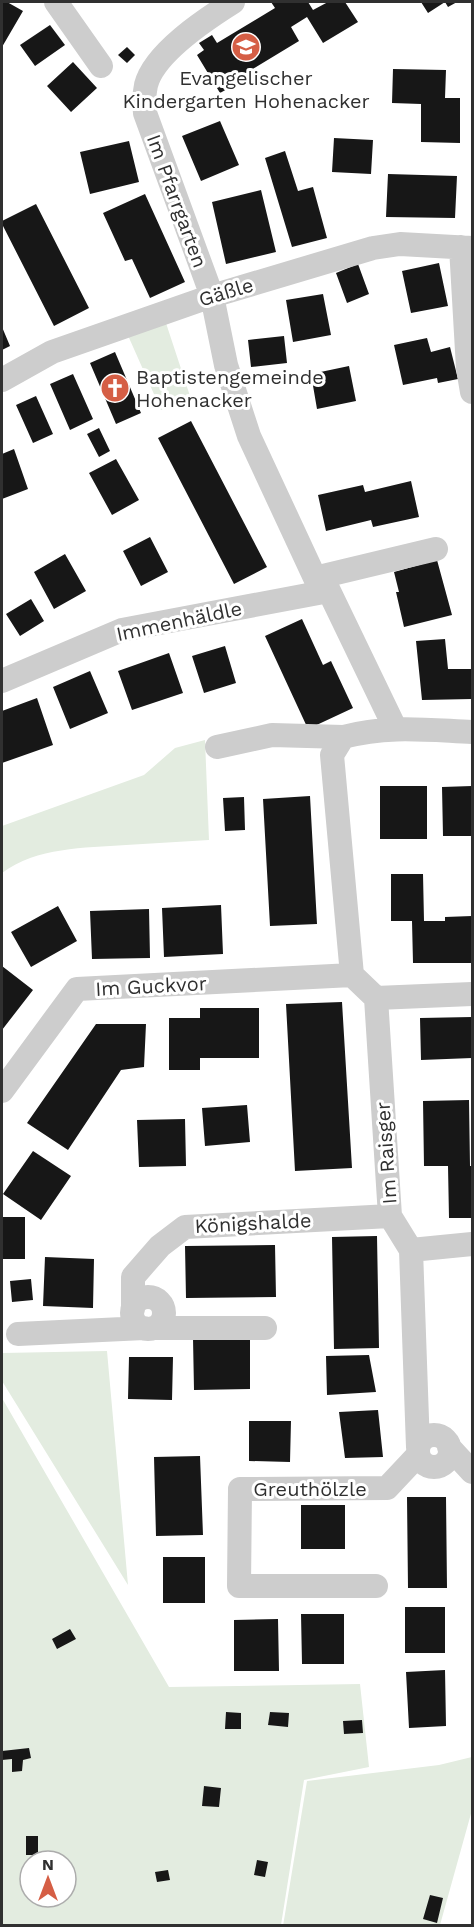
<svg xmlns="http://www.w3.org/2000/svg" width="474" height="1927" font-family="'Work Sans',sans-serif">
<style>
.green{fill:#e3ece0;fill-rule:evenodd}
.building{fill:#171717}
.lines{fill:none;stroke-linecap:round;stroke-linejoin:round}
.minor{stroke:#cdcdcd;stroke-width:24}
.labels{text-anchor:middle;dominant-baseline:central;stroke-width:6;stroke-linejoin:round;paint-order:stroke}
.poi-label{font-size:20px;fill:#303030;stroke:#fff}
.street-label{font-size:20px;fill:#303030;stroke:#fff}
</style>
<rect width="100%" height="100%" fill="#fff"/>
<path class="green" d="M164 317 190 396 161 410 126 331Z
M205 740 209 840C181 842 154 843 126 845 84 848 37 847 2 873V826L144 775 175 748Z
M107 1351 128 1585 2 1381V1353Z
M2 1398 169 1687 360 1684 369 1767 304 1780 281 1925H2ZM30 1861H66V1897H30Z
M472 1757V1810L440 1925 283 1926 307 1781 439 1765Z"/>
<path class="building" d="M2 2H7L23 11 2 47Z
M271 2H308L313 10 328 2H345L358 22 323 43 307 17 291 27 299 41 238 78 240 82 220 93 197 55 204 50 199 43 212 35 217 43 275 8Z
M421 2H457L448 7 445 2 428 13Z
M50 25 65 45 35 66 20 45Z
M127 47 135 55 127 63 118 55Z
M73 62 97 88 71 112 47 86Z
M393 69 446 70 445 98H460V143L421 142V104L392 103Z
M220 121 239 165 201 181 182 136Z
M334 138 373 140 371 174 332 172Z
M129 141 139 182 90 194 80 152Z
M285 151 298 191 313 187 327 238 292 247 265 158Z
M388 174 457 176 455 218 386 217Z
M261 190 276 252 226 264 212 202Z
M145 194 185 282 150 298 132 259 125 261 103 213Z
M36 204 89 308 54 326 2 224V221Z
M439 263 448 306 411 313 402 271Z
M358 264 369 294 347 303 336 273Z
M323 294 331 335 293 342 286 300Z
M2 327 10 346 2 350Z
M284 336 287 363 251 367 248 340Z
M427 338 431 352 450 347 458 379 438 383 437 378 403 385 394 345Z
M115 352 141 413 116 424 90 363Z
M349 366 356 401 317 409 311 374Z
M73 374 93 419 70 430 50 384Z
M36 396 53 434 33 443 16 405Z
M191 421 267 567 234 584 158 438Z
M99 428 110 451 99 457 87 434Z
M14 449 28 489 2 499V454Z
M116 459 139 500 112 515 89 473Z
M411 481 419 517 373 527 371 520 326 531 318 495 363 485 365 492Z
M150 537 168 572 141 586 123 551Z
M65 554 86 591 54 609 34 572Z
M437 560 452 615 404 627 396 592H399L394 572Z
M31 599 44 621 20 636 6 614Z
M302 619 323 665 331 661 353 708 308 729 265 636Z
M445 639 448 669H472V699L422 700 416 641Z
M225 646 236 683 204 693 192 656Z
M169 653 183 693 132 710 118 671Z
M90 671 108 713 70 729 53 687Z
M37 698 53 745 2 763V711Z
M380 786H427V839H380Z
M472 786V836H443L442 787Z
M310 796 317 924 270 926 263 799Z
M244 797 245 830 225 831 223 798Z
M391 874H423L424 921H445V917L472 916V963H413L412 921H391Z
M221 905 223 954 164 957 162 908Z
M58 906 77 941 31 967 11 932Z
M149 909 150 958 92 959 90 911Z
M2 966 33 990 2 1030Z
M342 1002 352 1168 295 1171 286 1004Z
M200 1008H259V1058H200V1070H169V1018H200Z
M472 1017V1058L421 1060 420 1018Z
M96 1024H146L144 1067 121 1070 68 1150 27 1123Z
M469 1100 470 1166H472V1218H449L448 1166H424L423 1101Z
M247 1105 250 1142 205 1146 202 1108Z
M185 1119 186 1166 139 1167 137 1120Z
M33 1151 71 1176 41 1220 3 1194Z
M2 1217H25V1259H2Z
M377 1236 379 1348 334 1349 332 1237Z
M275 1245 276 1297 186 1298 185 1246Z
M45 1257 94 1259 93 1308 43 1306Z
M31 1279 33 1300 12 1302 10 1281Z
M193 1338H250V1389L194 1390Z
M369 1355 376 1392 327 1395 326 1356Z
M129 1357H173L172 1400 128 1399Z
M378 1410 383 1457 345 1458 339 1412Z
M249 1421H291L290 1462 249 1461Z
M200 1456 203 1535 156 1536 154 1457Z
M407 1497H446L447 1588H408Z
M301 1505H345V1549H301Z
M163 1557H205V1603H163Z
M405 1607H445V1653H405Z
M301 1614H344V1664H302Z
M278 1619 279 1671H234V1620Z
M70 1629 76 1639 57 1649 52 1639Z
M445 1670 446 1726 409 1728 406 1672Z
M226 1712 241 1713V1729H225Z
M270 1712 289 1713 288 1727 268 1725Z
M362 1720 363 1733 344 1734 343 1721Z
M29 1748 31 1758 23 1760 22 1771 12 1772V1759L2 1760V1751Z
M204 1786 221 1788 219 1807 202 1806Z
M26 1836H38V1855H26Z
M257 1860 268 1862 265 1877 254 1875Z
M168 1870 170 1880 157 1882 155 1872Z
M430 1895 443 1898 437 1923 423 1919Z"/>
<g class="lines">
<path class="minor" d="M56 2 101 66
M233 2C206 19 154 53 146 85 144 94 144 103 145 113L212 296 226 365 249 436 315 578 329 591 395 728
M461 247 468 368 472 392
M2 380 52 352 212 296 373 248 400 244 472 248
M315 578 436 549
M2 681 122 630 329 591
M217 747 272 735 343 737
M376 998 472 994
M2 1091 77 989 352 975
M411 1250 472 1244
M132 1313a16 16 0 1 1 32 0a16 16 0 1 1-32 0Z
M133 1309V1277L160 1246 185 1227 390 1216
M153 1328H265
M18 1334 144 1328
M418 1451a16 16 0 1 1 32 0a16 16 0 1 1-32 0Z
M418 1447 411 1250 390 1216 376 998 352 975 332 755 343 737C388 725 426 730 472 732
M449 1447 472 1472
M376 1586H239L240 1489 387 1488 418 1455"/>
</g>
<defs>
<g id="school-disc" transform="scale(1.5)"><circle r="9.5" fill="#d55e45" stroke="#fff"/><path d="M0-5L7-2L0 1L-7-2ZM-4 1L0 2.5L4 1V4Q0 6-4 4Z" fill="#fff"/></g>
<g id="church-disc" transform="scale(1.5)"><circle r="9.5" fill="#d55e45" stroke="#fff"/><path d="M-1.2-6h2.4v3.5h3.3v2.4h-3.3V6h-2.4V-.1h-3.3v-2.4h3.3Z" fill="#fff"/></g>
</defs>
<g fill-rule="evenodd">
<use href="#school-disc" x="246" y="47"/>
<use href="#church-disc" x="115" y="388"/>
</g>
<g class="labels">
<g class="poi-label">
<text x="246" y="78">Evangelischer<tspan x="246" dy="23">Kindergarten Hohenacker</tspan></text>
<text x="136" y="377" text-anchor="start">Baptistengemeinde<tspan x="136" dy="23">Hohenacker</tspan></text>
</g>
<g class="street-label">
<text transform="translate(177 201) rotate(70)">Im Pfarrgarten</text>
<text transform="translate(226 292) rotate(-17)">Gäßle</text>
<text transform="translate(179 621) rotate(-12)">Immenhäldle</text>
<text transform="translate(151 986) rotate(-3)">Im Guckvor</text>
<text transform="translate(386 1153) rotate(-94)">Im Raisger</text>
<text transform="translate(253 1223) rotate(-3)">Königshalde</text>
<text x="310" y="1489">Greuthölzle</text>
</g>
</g>
<rect width="474" height="1927" fill="none" stroke="#303030" stroke-width="6"/>
<g transform="translate(48 1879)"><circle r="28" fill="#ffffff" stroke="#acacac" stroke-width="1.5"/>
<path d="M0-4.5L10 22L0 15L-10 22Z" fill="#d55e45"/>
<text y="-9" font-size="16" font-weight="bold" text-anchor="middle" fill="#303030">N</text>
</g>
</svg>
